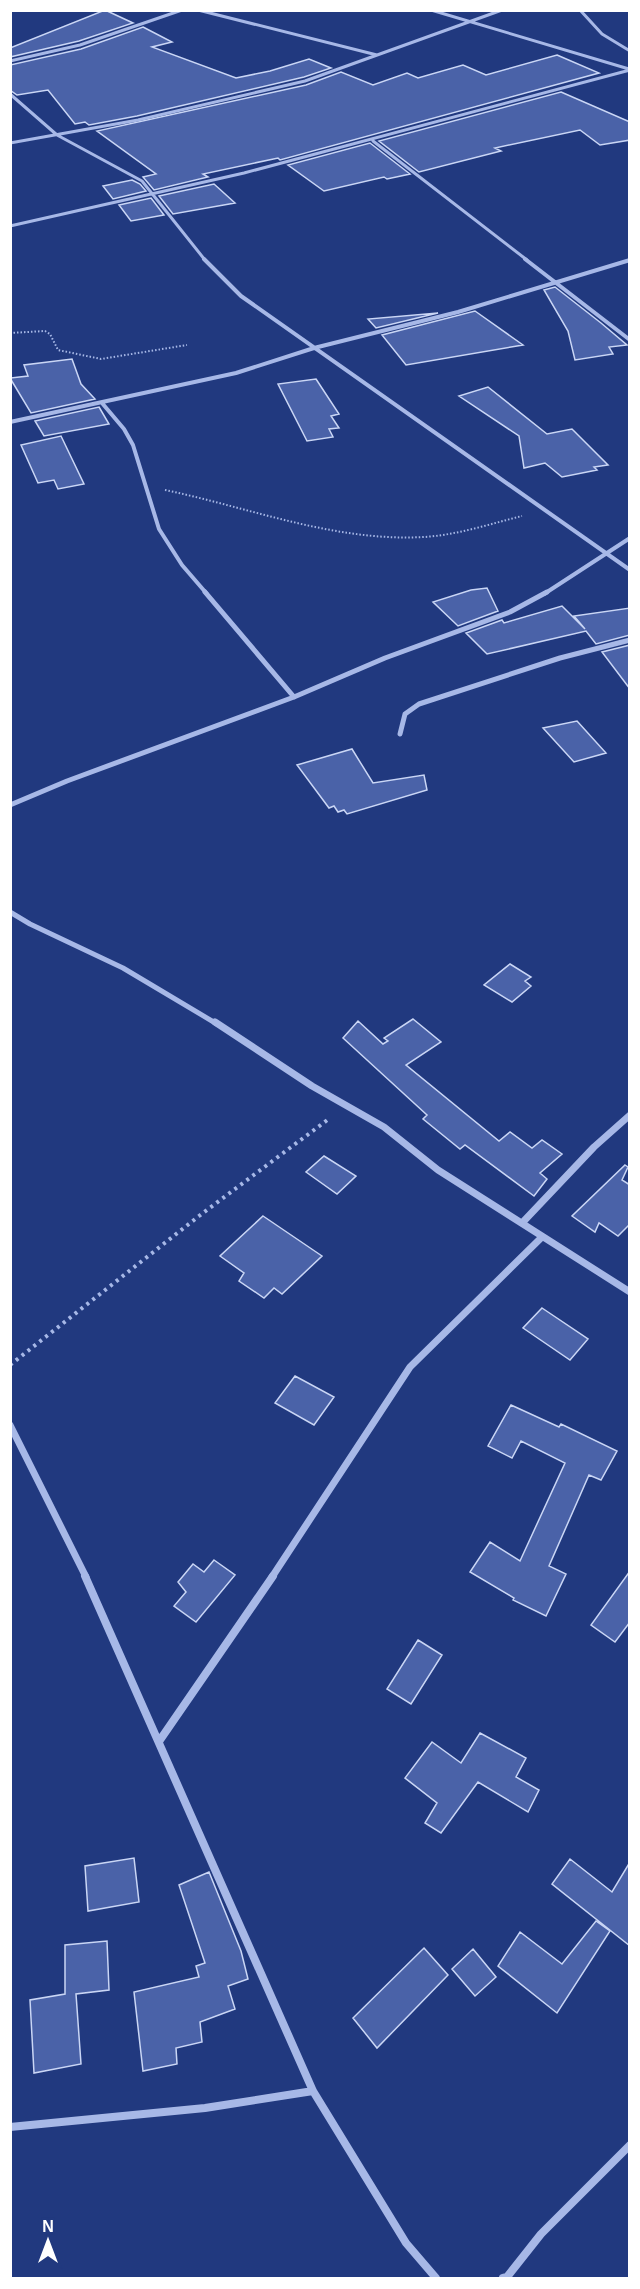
<svg xmlns="http://www.w3.org/2000/svg" width="640" height="2289" font-family="Arial,sans-serif">
<style>
.building{fill:#4a62a8;stroke:#cad6f5;stroke-width:1.5}
.lines{fill:none;stroke-linecap:round;stroke-linejoin:round}
.path-far1{stroke:#a7b8e7;stroke-width:2;stroke-dasharray:1.5 2;stroke-linecap:butt}
.path{stroke:#a7b8e7;stroke-width:4;stroke-dasharray:3 4.5;stroke-linecap:butt}
.street-far4{stroke:#a7b8e7;stroke-width:3}
.street-far3{stroke:#a7b8e7;stroke-width:4}
.street-far2{stroke:#a7b8e7;stroke-width:5}
.street-far1{stroke:#a7b8e7;stroke-width:7}
.street{stroke:#a7b8e7;stroke-width:8}
</style>
<rect width="100%" height="100%" fill="#21397f"/>
<path class="building" d="M105 10 133 23 79 41 10 57V48Z
M143 27 172 42 152 47 236 78 270 71 309 59 331 68 304 77 137 116 89 125 85 122 75 124 48 90 17 95 10 90V65L81 49Z
M557 55 599 73 280 160 278 158 203 174 208 177 154 190 143 177 156 174 97 131 306 85 341 72 373 85 407 73 418 78 463 65 486 75Z
M561 92 630 122V140L600 145 580 130 495 148 501 151 419 172 379 141Z
M370 143 410 174 387 179 384 177 324 191 288 165Z
M132 180 140 184 146 191 113 199 103 186Z
M214 184 235 203 173 214 159 196Z
M151 198 164 215 131 221 119 205Z
M555 287 601 323 627 345 609 347 613 354 575 360 568 331 544 290Z
M475 311 523 345 406 365 382 335Z
M438 313 376 328 368 319Z
M72 359 81 384 95 399 31 413 10 378 28 376 24 365Z
M316 379 339 414 331 416 339 428 329 429 333 437 307 441 278 384Z
M488 387 547 434 572 429 608 465 594 467 597 470 562 477 545 463 524 468 519 436 459 396Z
M99 407 109 424 44 436 35 421Z
M61 436 84 484 58 489 54 480 38 483 21 445Z
M487 588 498 611 458 626 433 602 471 590Z
M562 606 585 629 574 616 630 608V635L596 644 586 631 487 654 466 633 502 620 504 623Z
M630 645V689L602 652Z
M577 721 606 753 574 762 543 728Z
M352 749 373 783 424 775 427 790 347 814 344 810 338 812 334 806 329 808 297 765Z
M510 964 531 977 525 981 531 986 512 1002 484 985Z
M413 1019 441 1042 406 1065 499 1141 510 1132 532 1148 542 1140 562 1154 540 1173 547 1179 534 1196 465 1145 460 1149 423 1119 427 1115 343 1038 358 1021 383 1044 388 1041 384 1038Z
M324 1156 356 1176 337 1194 306 1172Z
M625 1165 628 1167 622 1180 630 1185V1224L618 1236 599 1223 595 1232 572 1216Z
M263 1216 322 1256 282 1294 274 1288 264 1298 239 1281 244 1273 220 1256Z
M542 1308 588 1339 570 1360 523 1328Z
M295 1376 334 1397 314 1425 275 1403Z
M511 1405 559 1427 561 1424 617 1451 601 1480 589 1475 549 1566 566 1574 546 1616 513 1600 514 1598 470 1572 490 1542 520 1561 565 1463 521 1441 512 1458 488 1446Z
M214 1560 235 1575 196 1622 174 1606 186 1592 178 1582 193 1564 204 1572Z
M630 1571V1622L615 1642 591 1625Z
M418 1640 442 1655 411 1704 387 1689Z
M480 1733 526 1758 516 1777 539 1790 528 1812 478 1782 441 1833 425 1823 437 1803 405 1778 432 1742 461 1763Z
M134 1858 139 1902 88 1911 85 1866Z
M570 1859 612 1892 630 1862V1946L552 1884Z
M209 1872 241 1951 248 1979 228 1986 235 2009 200 2022 202 2042 176 2048 177 2064 143 2071 134 1992 199 1977 196 1966 205 1963 179 1885Z
M596 1921 610 1931 557 2013 498 1966 520 1932 562 1964Z
M107 1941 109 1990 76 1994 81 2064 34 2073 30 2000 65 1994V1945Z
M424 1948 448 1975 377 2048 353 2018Z
M473 1949 496 1977 475 1996 452 1969Z"/>
<g class="lines">
<path class="path-far1" d="M10 333 45 331 50 334 58 350 101 359 187 345
M165 490C251 508 335 542 424 537 457 535 490 524 522 516"/>
<path class="path" d="M10 1365 199 1216 330 1118"/>
<path class="street-far4" d="M198 10 377 55
M431 10 629 69
M580 10 602 34 630 51
M10 61 80 45 182 10
M10 94 57 135 142 181 205 260
M373 141 527 260
M10 143 138 120 305 81 502 10
M10 226 244 173 630 70"/>
<path class="street-far3" d="M204 259 241 296 630 570
M525 259 630 340
M102 403 124 429 133 445 159 529 182 565 207 594
M10 422 236 373 314 348 458 312 630 260
M544 594 630 538"/>
<path class="street-far2" d="M205 592 294 697
M400 734 405 714 419 704 560 658 630 640
M10 805 67 781 294 697 385 658 510 612 547 592
M10 912 30 924 123 968 217 1024"/>
<path class="street-far1" d="M215 1022 312 1086 384 1127 438 1170 630 1292
M522 1223 594 1147 630 1115
M10 1425 86 1577
M272 1577 410 1367 542 1237"/>
<path class="street" d="M85 1576 313 2091 406 2243 436 2278
M160 1740 273 1576
M10 2127 205 2108 313 2091
M503 2278 507 2277 541 2234 630 2145"/>
</g>
<rect width="640" height="2289" fill="none" stroke="#ffffff" stroke-width="24"/>
<g transform="translate(48 2241)" stroke="#21397f" stroke-width="4.5" paint-order="stroke">
<path d="M0-4.5L10 22L0 15L-10 22Z" fill="#ffffff"/>
<text y="-9" font-size="16" font-weight="bold" text-anchor="middle" fill="#ffffff">N</text>
</g>
</svg>
